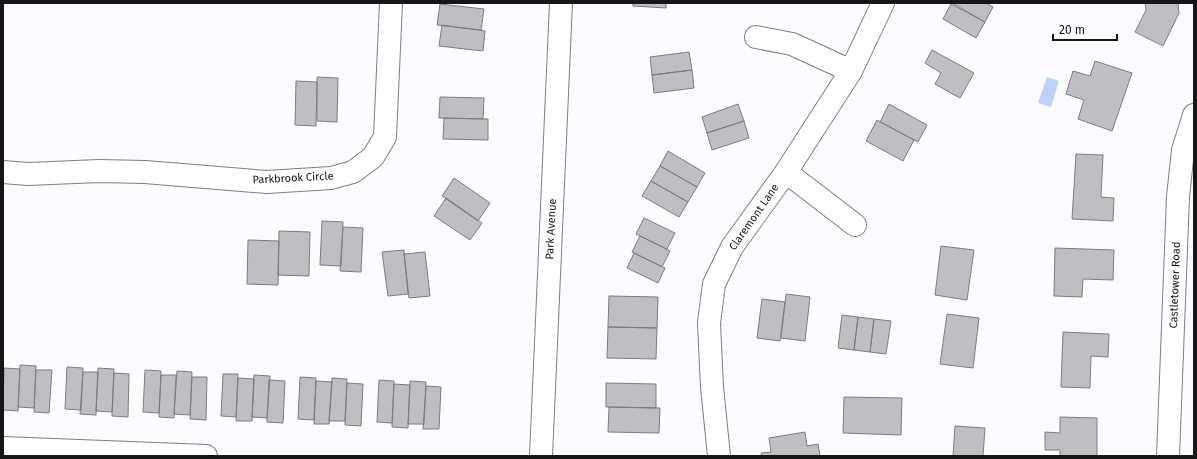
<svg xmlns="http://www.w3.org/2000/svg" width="1197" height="459" font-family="'Fira Sans',sans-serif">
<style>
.water{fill:#bed1fa}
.building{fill:#bebfc3;stroke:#7a7c7f}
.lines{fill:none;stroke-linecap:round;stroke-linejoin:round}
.minor-casing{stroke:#7c7e81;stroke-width:24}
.major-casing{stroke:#7c7e81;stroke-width:24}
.minor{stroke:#fff;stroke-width:22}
.major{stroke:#fff;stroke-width:22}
.labels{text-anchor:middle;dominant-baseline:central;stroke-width:3;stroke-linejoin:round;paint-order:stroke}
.street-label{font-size:11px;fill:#161618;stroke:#fafcff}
</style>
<rect width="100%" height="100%" fill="#fafcff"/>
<path class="water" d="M1047 77 1059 81 1051 107 1038 103Z"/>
<path class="building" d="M633 3H666V8L633 6Z
M952 3H986L993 7 985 22Z
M1145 3H1178L1179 13 1163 46 1135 32 1146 10Z
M440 4 484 9 481 30 437 25Z
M951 4 985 22 976 38 943 19Z
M442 25 485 31 483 51 439 46Z
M932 50 974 73 960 98 935 84 941 73 925 63Z
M689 52 692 70 652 75 650 57Z
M1095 61 1132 73 1112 131 1078 119 1084 100 1066 94 1073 71 1090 76Z
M692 70 694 88 654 93 652 75Z
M317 77 338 78 337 122 317 121Z
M296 81 317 82 316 126 295 125Z
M440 97 484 98 483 119 439 118Z
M738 104 744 121 707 133 702 117Z
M889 104 927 125 918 142 880 122Z
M444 118 488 119V140L443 139Z
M877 120 914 140 903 161 866 141Z
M744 121 749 138 712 150 707 133Z
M668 151 705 173 697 187 660 166Z
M1076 154 1103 155 1101 197 1114 198 1113 221 1072 219Z
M660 166 697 187 688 202 651 181Z
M454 178 490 203 478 221 442 196Z
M651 181 688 202 679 217 642 196Z
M446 198 482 223 470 240 434 216Z
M644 218 675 233 667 249 636 234Z
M322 221 343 222 341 266 320 265Z
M343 227 363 228 361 272 340 271Z
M279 231 310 232 309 276 278 275Z
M640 236 670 251 662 267 632 252Z
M248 240 279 241 278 285 247 284Z
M941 246 974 250 967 300 935 295Z
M1055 248 1114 250 1113 280 1083 279 1082 297 1054 296Z
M404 250 408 294 388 296 382 252Z
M425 252 430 296 409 298 404 254Z
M634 253 665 268 658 283 627 268Z
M786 294 810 297 805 341 781 338Z
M609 296 658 297 657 328 608 327Z
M762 299 785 302 780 341 757 338Z
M947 314 979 318 973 368 940 364Z
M842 315 858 317 854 350 838 348Z
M858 317 874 319 870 352 854 350Z
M874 319 891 321 886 354 870 352Z
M608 327 657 328 656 359 607 358Z
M1063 332 1109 334 1108 357 1091 356 1090 388 1061 387Z
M20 365 36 366 34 408 18 407Z
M67 367 83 368 81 410 65 409Z
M4 368 20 369 18 411 3 410Z
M98 368 114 369 112 412 96 411Z
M36 370H52L49 413 34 412Z
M145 370 161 371 159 413 143 412Z
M177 371 192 372 190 415 174 414Z
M83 372H98L96 415 80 414Z
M114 373 129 374 128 417 112 416Z
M223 374H238L236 417 221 416Z
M161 375H176L174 418 159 417Z
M254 375 270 376 267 418 252 417Z
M192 377H207L206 420 190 419Z
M300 377 316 378 314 420 298 419Z
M238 378 254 379 252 421H236Z
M332 378 347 379 345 421H329Z
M269 380 285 381 283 423 267 422Z
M379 380 394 381 392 423 377 422Z
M316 381 332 382 329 424H314Z
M410 381 426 382 424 424H408Z
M347 383 363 384 361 426 345 425Z
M606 383 656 384V408L606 407Z
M394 384 410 385 408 428 392 427Z
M426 386 441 387 439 429H423Z
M844 397 902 398 901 435 843 433Z
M609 407 660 408 659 433 608 432Z
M1060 417 1097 418V456H1060V450H1045V432L1060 433Z
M955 426 985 428 983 456H953Z
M805 432 807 446 818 444 820 456H762L761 453 771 452 769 438Z"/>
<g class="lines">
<g class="minor-casing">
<path id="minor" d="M756 37 792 44 851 71
M3 172 28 174 99 171 145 172 267 182 331 178 353 172 373 157 385 137 391 3
M786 172 855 225
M3 448 206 456
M719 456 712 387 709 323 714 284 732 247 786 172 851 71 883 3
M1168 456 1178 197 1183 150 1194 115"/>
</g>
<g class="major-casing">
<path id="major" d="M541 456 561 3"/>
</g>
<use href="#minor" class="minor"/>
<use href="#major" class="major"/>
</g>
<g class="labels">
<g class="street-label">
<text transform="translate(293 178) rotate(-3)">Parkbrook Circle</text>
<text transform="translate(754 217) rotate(-55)">Claremont Lane</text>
<text transform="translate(551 229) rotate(-87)">Park Avenue</text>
<text transform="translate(1175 285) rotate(-88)">Castletower Road</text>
</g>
</g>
<rect width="1197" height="459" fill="none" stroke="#161618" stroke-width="8"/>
<path d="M1053 34v6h64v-6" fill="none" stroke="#161618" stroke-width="2"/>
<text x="1059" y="34" font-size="12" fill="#161618" stroke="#fafcff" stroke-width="3" paint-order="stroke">20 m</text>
</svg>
